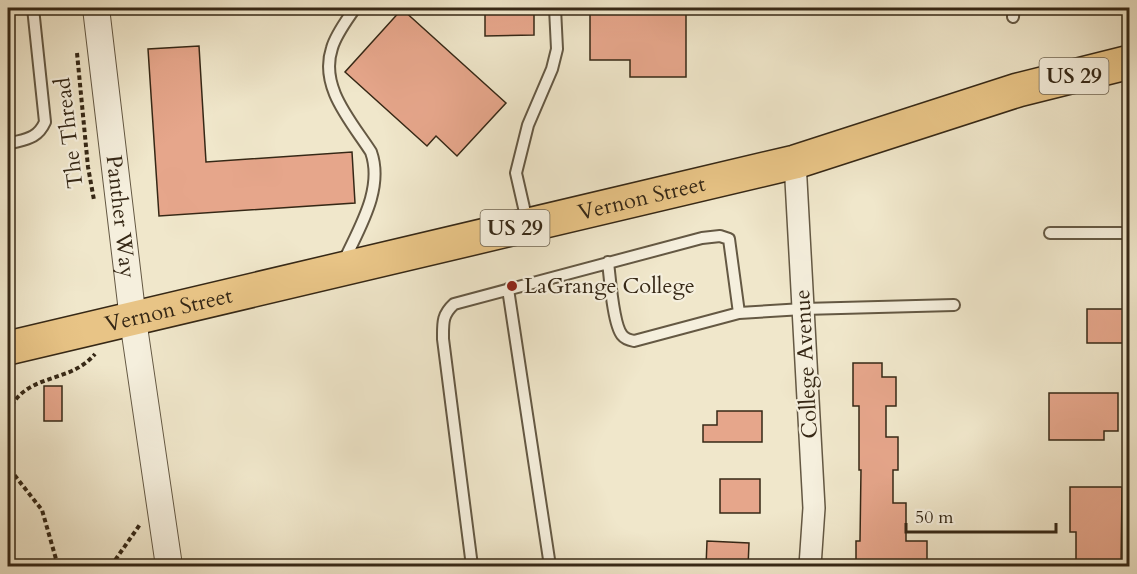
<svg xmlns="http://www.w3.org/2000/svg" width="1137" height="574" font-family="Cardo,serif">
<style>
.building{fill:#e6a68b;stroke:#362816;stroke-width:1.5}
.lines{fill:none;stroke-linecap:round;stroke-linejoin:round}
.service-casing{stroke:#645843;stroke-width:14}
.minor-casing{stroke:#645843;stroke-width:24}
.tertiary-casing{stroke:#645843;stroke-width:28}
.primary-casing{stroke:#362816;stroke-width:36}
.path{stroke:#362816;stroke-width:4;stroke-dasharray:4.5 3;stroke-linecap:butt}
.service{stroke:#f5efdd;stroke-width:10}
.minor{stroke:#f5efdd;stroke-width:21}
.tertiary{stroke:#f5efdd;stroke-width:26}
.primary{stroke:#e8c486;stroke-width:33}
.poi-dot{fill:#8f2418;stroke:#f5efdd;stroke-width:2}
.labels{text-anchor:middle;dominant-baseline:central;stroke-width:4.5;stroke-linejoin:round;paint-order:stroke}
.shield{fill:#f5efdd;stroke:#6f6452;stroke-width:1.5}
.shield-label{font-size:21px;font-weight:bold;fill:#362816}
.street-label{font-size:22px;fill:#362816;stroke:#f5efdd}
.poi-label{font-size:22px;fill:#362816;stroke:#f5efdd;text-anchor:start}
</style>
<rect width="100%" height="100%" fill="#f0e7cb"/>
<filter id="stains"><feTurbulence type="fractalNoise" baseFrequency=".00333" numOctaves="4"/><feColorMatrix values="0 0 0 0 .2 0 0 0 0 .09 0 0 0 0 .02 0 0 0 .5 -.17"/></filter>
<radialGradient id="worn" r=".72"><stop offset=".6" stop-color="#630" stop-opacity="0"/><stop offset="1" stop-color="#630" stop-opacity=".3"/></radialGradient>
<path class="building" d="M485 8H534V35L485 36Z
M590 8H686V77H630V60H590Z
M402 9 506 103 457 156 436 136 427 146 345 72Z
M199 46 206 162 352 152 355 203 159 216 148 49Z
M1087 309H1130V343H1087Z
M853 363H882V377H896V406H886V437H898V470H893V503H906V541H927V567H856V541H860L861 470H859V406H853Z
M44 386H62V421H44Z
M1049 393H1118V431H1104V440H1049Z
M717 411H762V442H703V425H717Z
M720 479H760V513H720Z
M1070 487H1122L1121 567H1076V532H1070Z
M707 541 749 543 748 567H706Z"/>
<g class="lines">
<g class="service-casing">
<path id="service" d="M1013 17 1014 8
M8 144C24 139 37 140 45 122L33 8
M527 221 516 173 528 125 552 69 557 49 555 8
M1050 233H1130
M344 261C359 228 384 189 371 152 351 121 319 87 332 48 336 34 347 20 355 8
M608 262C610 278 613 324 622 335 625 339 629 340 634 341L739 313
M508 289 550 566
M472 566 443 339C443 323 442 315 454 304L702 238 720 236 729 239 739 313 803 309 954 305"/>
</g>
<g class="minor-casing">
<path id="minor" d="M795 162 814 508 810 566"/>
</g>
<g class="tertiary-casing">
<g id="tertiary">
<path id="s1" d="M96 8 133 320 169 566"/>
</g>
</g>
<g class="primary-casing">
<g id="primary">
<path id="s2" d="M8 348 795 162 1018 90 1130 62"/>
</g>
</g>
<path class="path" d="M77 53 88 167 94 200
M8 412C27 371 69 385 95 354
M8 462 12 472 42 510 58 566
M111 566 141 523"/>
<use href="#service" class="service"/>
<use href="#minor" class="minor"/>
<use href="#tertiary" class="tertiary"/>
<use href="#primary" class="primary"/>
</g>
<circle class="poi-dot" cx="512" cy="286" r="6"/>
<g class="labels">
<g class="shield">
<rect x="1039.5" y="58" width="69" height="36" rx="4.5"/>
<rect x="480.5" y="210" width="69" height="36" rx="4.5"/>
</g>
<g class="shield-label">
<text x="1074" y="76">US 29</text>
<text x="515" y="228">US 29</text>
</g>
<g class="street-label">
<text transform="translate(69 133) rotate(-97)">The Thread</text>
<text stroke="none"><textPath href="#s2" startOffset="651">Vernon Street</textPath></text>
<text stroke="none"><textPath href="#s1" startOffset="210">Panther Way</textPath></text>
<text stroke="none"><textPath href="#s2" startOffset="165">Vernon Street</textPath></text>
<text transform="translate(806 364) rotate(-93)">College Avenue</text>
</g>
<g class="poi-label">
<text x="524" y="286">LaGrange College</text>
</g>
</g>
<rect width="1137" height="574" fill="none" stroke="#f0e7cb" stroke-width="30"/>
<rect x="9" y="9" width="1119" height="556" fill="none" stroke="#362816" stroke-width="3"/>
<rect x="15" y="15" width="1107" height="544" fill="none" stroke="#362816" stroke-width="1.5"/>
<path d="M906 523v9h150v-9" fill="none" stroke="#362816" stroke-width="3"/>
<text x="915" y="523" font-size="18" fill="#362816" stroke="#f5efdd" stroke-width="4.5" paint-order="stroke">50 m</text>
<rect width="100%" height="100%" filter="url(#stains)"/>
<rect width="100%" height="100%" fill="url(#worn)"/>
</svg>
